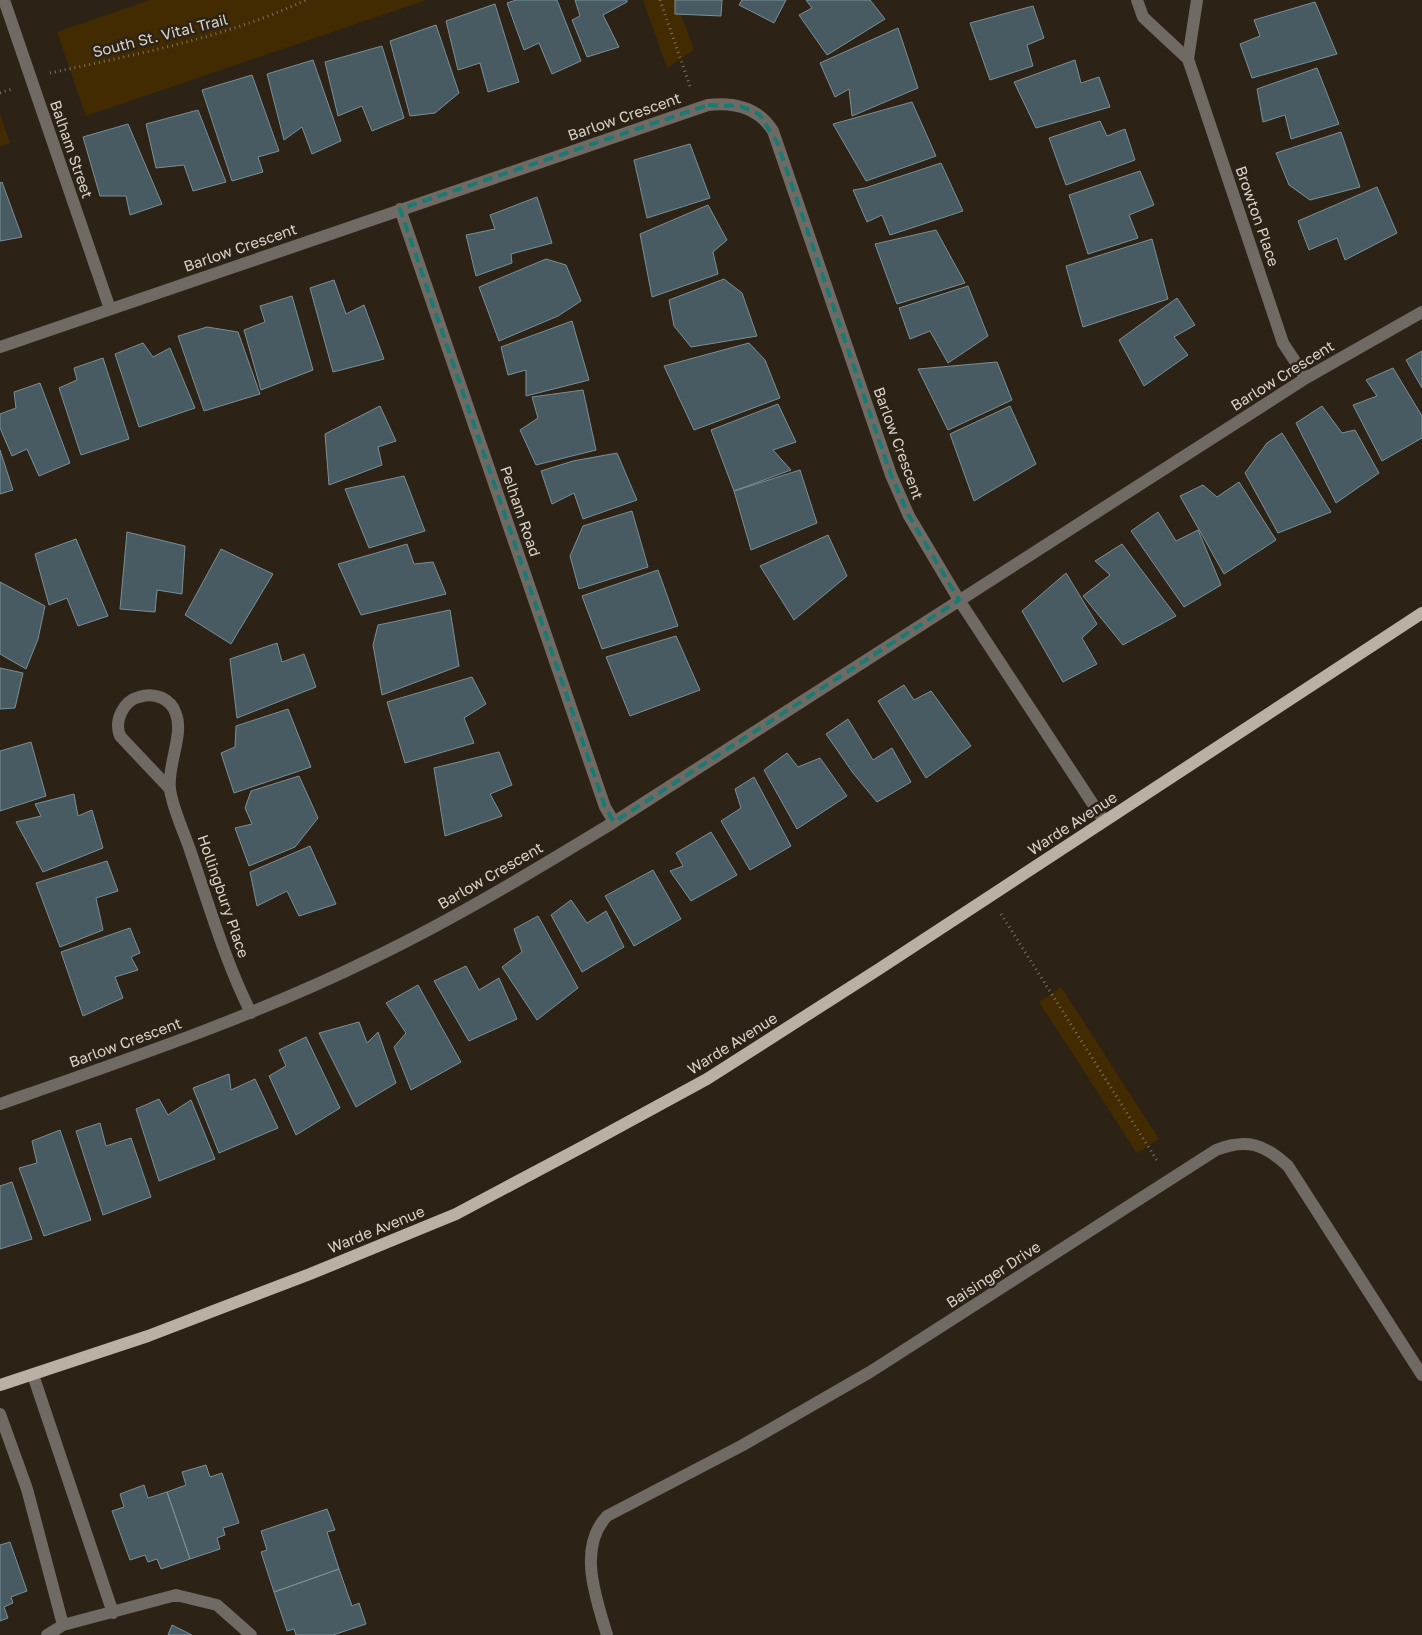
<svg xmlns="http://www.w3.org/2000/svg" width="1422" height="1635" font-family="'Golos Text',sans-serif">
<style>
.green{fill:#432b01}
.building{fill:#485b62;stroke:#7a8f96}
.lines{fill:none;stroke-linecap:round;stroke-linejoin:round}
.path{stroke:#797166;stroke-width:3;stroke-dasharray:1 4;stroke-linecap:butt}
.minor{stroke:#6f6a64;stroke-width:12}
.major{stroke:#bab0a3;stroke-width:12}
.marked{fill:none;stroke:#197b73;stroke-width:4;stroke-dasharray:10 6;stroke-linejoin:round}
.labels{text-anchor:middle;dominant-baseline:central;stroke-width:5;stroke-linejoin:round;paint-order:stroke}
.street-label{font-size:15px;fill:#d9d3cb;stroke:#2c2316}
</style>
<rect width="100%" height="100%" fill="#2c2316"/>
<path class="green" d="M150 0H426L86 116 57 32Z
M643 0H676L694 50 667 68Z
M0 114 10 143 0 146Z
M1061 987 1159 1139 1137 1153 1039 1002Z"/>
<path class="building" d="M516 0H557L581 61 552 74 539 43 524 50 507 3Z
M575 0H627V2L603 15 619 47 587 57 572 20 580 16Z
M675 0H722L721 16 675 14Z
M742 0H786L774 23 739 5Z
M806 0H870L885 19 827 55 799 15 812 8Z
M1315 2 1337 54 1252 78 1240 44 1260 36 1254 20Z
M495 4 519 82 488 92 480 63 458 70 446 21Z
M1033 6 1044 38 1027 45 1033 66 990 80 970 23Z
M436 25 459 93 435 113 410 116 390 41Z
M898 28 918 88 852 116 849 89 835 97 820 63Z
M382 46 404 118 372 131 362 106 338 116 325 62Z
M313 60 341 141 312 154 302 127 284 140 267 74Z
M1075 60 1081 83 1099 77 1110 107 1036 128 1014 82Z
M1317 68 1339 124 1291 139 1285 115 1263 122 1257 89Z
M252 75 279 151 258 157 263 172 232 181 202 90Z
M912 102 936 156 866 181 833 124Z
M198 110 226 182 193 191 184 165 156 168 146 124Z
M1100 121 1107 136 1125 129 1135 160 1066 185 1049 138Z
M128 124 162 204 130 215 126 196H100L83 137Z
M1341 132 1360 187 1310 200 1289 185 1276 153Z
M690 144 710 198 647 218 634 160Z
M941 163 963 211 890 235 882 215 867 222 853 190 865 188Z
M1140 171 1154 205 1129 215 1138 238 1088 254 1069 195Z
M2 182 22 237 0 241V183Z
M1377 187 1397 233 1345 260 1337 238 1309 250 1298 221Z
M537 197 552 243 511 254 512 263 476 276 466 235 495 229 490 215Z
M708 205 727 240 713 252 718 274 652 297 640 234Z
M936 230 965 283 897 304 875 244Z
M1152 239 1168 299 1083 327 1066 266Z
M546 259 566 265 581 301 558 316 499 341 479 287Z
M724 279 742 293 757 336 691 347 674 326 669 300Z
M334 280 346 314 364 305 384 359 333 372 310 288Z
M968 286 988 336 948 363 930 331 910 339 899 308Z
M292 296 313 370 261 390 244 330 265 322 260 306Z
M1177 298 1195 325 1174 337 1188 355 1144 386 1119 340Z
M572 321 589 380 526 396V370L508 375 501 347Z
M207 327 238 332 260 394 204 411 178 336Z
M143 343 153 357 170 348 195 408 139 427 115 354Z
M749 343 765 360 780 398 694 430 664 366Z
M1422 351V388L1406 360Z
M103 358 129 439 81 455 59 388 77 380 74 368Z
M997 362 1012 400 948 430 918 369Z
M1393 368 1422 416V438L1382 461 1353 405 1377 396 1366 380Z
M40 383 70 463 39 476 27 449 12 456 0 428V414L16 408 14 392Z
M583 390 596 450 536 465 520 430 538 418 532 397Z
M778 404 796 442 773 450 791 470 734 491 711 430Z
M380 406 396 441 378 447 382 465 329 485 325 434Z
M1010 406 1036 464 974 501 950 434Z
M1322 406 1342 433 1355 430 1379 473 1336 503 1296 423Z
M1282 433 1331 512 1278 533 1245 473 1267 443Z
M0 450 13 490 0 494Z
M617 453 637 500 583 519 574 493 552 504 541 471 573 461Z
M800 470 817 523 751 550 734 491Z
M404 476 425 531 369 548 345 489Z
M1239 482 1276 540 1224 574 1180 496 1203 485 1217 497Z
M632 511 648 567 579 589 570 556 583 526Z
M1158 512 1176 541 1198 530 1221 585 1184 607 1131 531Z
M127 532 185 546 182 594 157 590 155 612 120 609Z
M828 535 847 576 794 620 760 566Z
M76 539 108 616 78 626 67 598 49 605 35 554Z
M407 544 414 564 433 562 446 594 361 615 338 564Z
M1122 544 1176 616 1123 645 1083 596 1110 575 1095 561Z
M221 549 273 574 231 644 185 615Z
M658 570 678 626 602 649 582 596Z
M1066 573 1097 624 1082 638 1097 664 1063 682 1022 611Z
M0 582 45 606 38 639 26 669 0 654Z
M450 610 459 666 382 695 373 645 378 625Z
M676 636 700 690 630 716 606 657Z
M277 643 282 662 304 654 316 687 237 718 230 659Z
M0 668 23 673 15 708 0 709Z
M472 677 486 704 464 718 474 743 405 763 387 702Z
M904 685 914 700 931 691 971 746 926 778 878 701Z
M288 709 311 767 234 793 221 753 235 747 236 726Z
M848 719 873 760 892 748 911 782 877 802 853 773 826 734Z
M31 742 46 796 0 811V751Z
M499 752 512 785 490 794 502 816 445 836 434 768Z
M787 753 798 767 820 758 847 796 797 829 764 770Z
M299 776 318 818 295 847 249 866 235 828 252 824 245 808 251 791Z
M754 777 791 846 750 870 721 821 741 808 735 789Z
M74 794 78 816 92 810 103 848 43 872 16 822 41 816 35 804Z
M711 832 737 875 691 901 670 871 683 866 676 853Z
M310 846 336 904 299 916 287 891 257 906 250 872Z
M107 861 118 891 96 898 103 930 60 947 36 883Z
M653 870 681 919 634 946 605 896Z
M571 900 587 923 606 911 624 947 582 972 551 915Z
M538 916 578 988 537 1020 502 967 522 952 514 929Z
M130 928 140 953 131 957 138 970 115 977 123 998 83 1016 61 952Z
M466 966 479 990 499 978 517 1019 469 1041 434 981Z
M418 985 461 1062 411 1090 394 1047 406 1033 386 1003Z
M359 1022 367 1043 378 1032 396 1083 356 1107 319 1033Z
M306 1037 340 1108 296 1135 269 1076 286 1066 279 1050Z
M229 1074 231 1090 255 1079 278 1128 219 1153 193 1088Z
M159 1099 168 1115 191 1100 215 1159 159 1181 136 1109Z
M100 1123 106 1146 131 1138 151 1197 103 1215 76 1131Z
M60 1130 91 1220 44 1236 19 1168 37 1163 32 1141Z
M12 1182 32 1239 0 1249V1186Z
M206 1465 210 1477 222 1473 239 1523 223 1528 225 1535 217 1538 220 1549 190 1559 167 1492 186 1485 182 1472Z
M144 1485 148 1498 167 1492 190 1559 161 1569 157 1559 148 1562 145 1555 130 1560 112 1511 124 1507 120 1494Z
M327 1509 335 1530 327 1532 339 1569 274 1592 261 1552 267 1550 261 1531Z
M10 1542 27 1591 11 1597 13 1603 4 1607 8 1618 0 1621V1545Z
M339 1569 352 1606 359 1603 366 1624 333 1635H296L294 1629 287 1631 274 1592Z
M172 1625 192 1635H168Z"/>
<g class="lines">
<path class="path" d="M660 0 691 89
M50 73C137 54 225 38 306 0
M0 93 12 89
M1001 914 1158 1162"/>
<path class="minor" d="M4 0 110 309
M1137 0 1143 17 1188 59 1283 343 1306 378
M1188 59 1197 0
M400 209 605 807 614 822
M0 347 708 105C734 102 758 107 773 131L891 475 909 516 959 600 1104 821
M170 789 120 736C114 721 123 701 139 697 154 692 171 698 176 714 184 734 167 766 170 789 172 807 184 832 190 850 209 905 225 961 251 1013
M0 1104C126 1060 253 1017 373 958 456 918 535 870 614 822L1306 378 1422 312
M33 1375 113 1613
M0 1414 27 1489 63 1625
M47 1635 63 1625 176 1595 217 1605 251 1635
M607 1635C596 1598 577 1548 607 1516L743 1445 870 1372 1216 1150C1247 1138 1264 1144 1288 1166L1422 1375"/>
<path class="major" d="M0 1385 148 1336 310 1274 456 1214 584 1146 707 1079 879 969 1422 613"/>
</g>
<path class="marked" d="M708 105 740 106 759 114 777 142 891 475 909 516 959 600 614 822 605 807 400 209Z"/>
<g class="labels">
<g class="street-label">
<text transform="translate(160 35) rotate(-14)">South St. Vital Trail</text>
<text transform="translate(624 116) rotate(-19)">Barlow Crescent</text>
<text transform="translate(72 149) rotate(71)">Balham Street</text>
<text transform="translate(1258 216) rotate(71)">Browton Place</text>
<text transform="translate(240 247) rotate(-19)">Barlow Crescent</text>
<text transform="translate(1282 375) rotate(-32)">Barlow Crescent</text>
<text transform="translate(899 443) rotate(70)">Barlow Crescent</text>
<text transform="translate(521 511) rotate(71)">Pelham Road</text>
<text transform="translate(1072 823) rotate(-33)">Warde Avenue</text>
<text transform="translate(490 875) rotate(-30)">Barlow Crescent</text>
<text transform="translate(224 896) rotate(71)">Hollingbury Place</text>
<text transform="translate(125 1042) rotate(-20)">Barlow Crescent</text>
<text transform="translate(732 1043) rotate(-32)">Warde Avenue</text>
<text transform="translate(376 1229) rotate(-22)">Warde Avenue</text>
<text transform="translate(993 1274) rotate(-33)">Baisinger Drive</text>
</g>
</g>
</svg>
